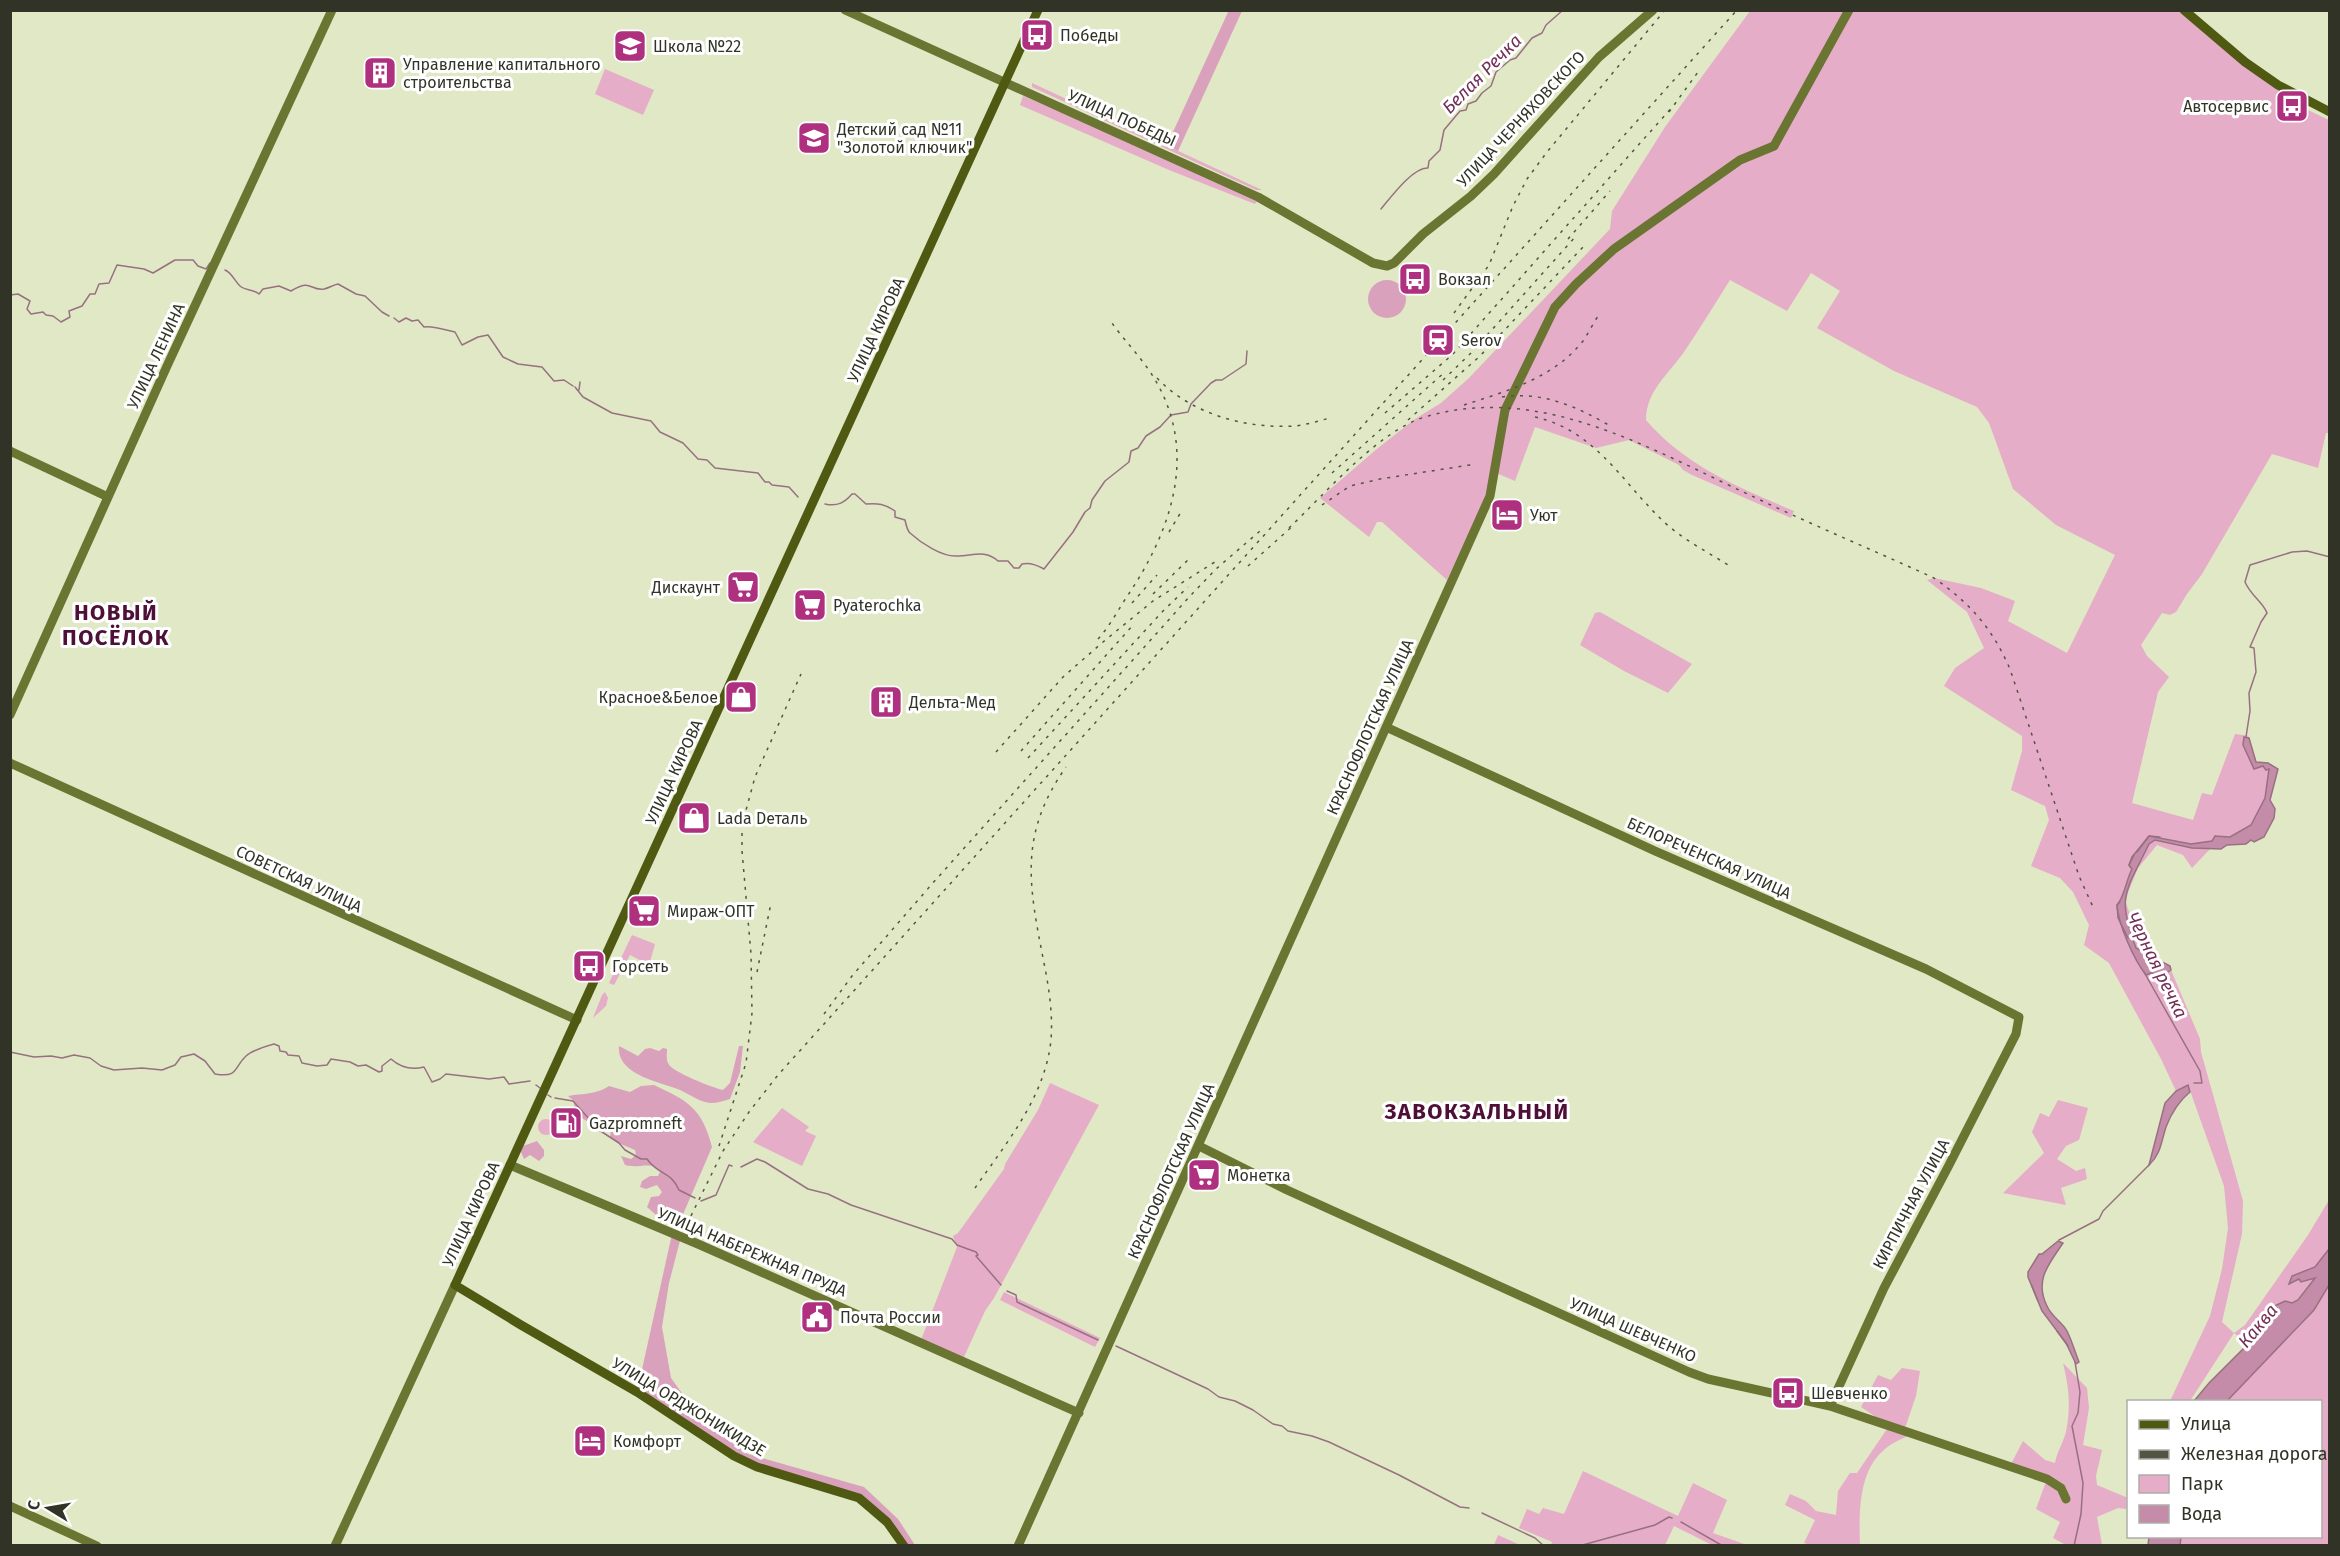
<svg xmlns="http://www.w3.org/2000/svg" width="2340" height="1556" font-family="'Fira Sans',sans-serif">
<style>
.green{fill:#e5adc8}
.forest{fill:#daa1bd}
.water{fill:#c48ca8;stroke:#987181;stroke-width:1.5}
.lines{fill:none;stroke-linecap:round;stroke-linejoin:round}
.stream{stroke:#987181;stroke-width:1.5}
.secondary{stroke:#697531;stroke-width:9}
.primary{stroke:#4f5911;stroke-width:9}
.rail{stroke:#525544;stroke-width:1.5;stroke-dasharray:3 6;stroke-linecap:butt}
.labels{text-anchor:middle;dominant-baseline:central;stroke-width:6;stroke-linejoin:round;paint-order:stroke}
.poi-label{font-size:16px;fill:#313326;stroke:#fff;text-anchor:start}
.street-label{font-size:16px;fill:#313326;stroke:#fff}
.water-label{font-size:18px;font-style:italic;fill:#742f56;stroke:#fff}
.district-label{font-size:22px;font-weight:bold;letter-spacing:1.5px;fill:#4e1036;stroke:#fff}
</style>
<rect width="100%" height="100%" fill="#e0e8c6"/>
<path class="green" d="M1750 11H2184L2278 85 2289 101 2329 120 2330 433H2326L2318 468 2272 454 2202 574 2187 594 2176 612 2170 615 2162 613 2141 645 2147 656 2169 677 2158 692 2132 803 2193 820 2202 793 2212 795 2235 734 2250 736 2244 737 2254 769 2264 765 2269 768 2265 798 2251 825 2230 837 2215 836 2212 847 2192 868 2183 855 2157 845 2138 868 2125 900 2150 973 2166 974 2171 970 2200 1039 2201 1052 2243 1201 2242 1234 2222 1322 2234 1333 2245 1325 2308 1235 2329 1200V1249L2315 1267 2292 1276 2299 1279 2315 1277 2298 1300 2256 1329 2248 1344 2234 1333 2190 1401H2170L2210 1316 2222 1269 2228 1228 2224 1186 2188 1085 2176 1091 2161 1059 2109 963 2084 945 2089 925 2073 892 2060 878 2031 866 2049 820 2045 806 2011 790 2022 751V736L1944 686 1955 668 1984 648 1967 612 1927 580 1934 578 1981 588 2015 601 2008 621 2067 653 2115 555 2056 525 2013 489 1989 423 1977 407 1894 371 1817 328 1840 291 1811 273 1787 311 1730 280C1715 304 1700 328 1684 352 1668 375 1646 391 1646 420 1685 466 1740 488 1794 511L1791 518 1692 475 1683 470 1679 465 1629 440 1596 448 1535 427 1515 481 1494 472 1487 494 1447 580 1382 522H1377L1369 537 1320 498 1378 448 1415 419 1441 403 1469 378 1610 229 1612 211 1665 127Z
M605 69 654 90 643 115 595 94Z
M1032 83 1262 190H1256L1032 87Z
M1023 96 1082 121 1257 201 1255 204 1169 170 1020 105Z
M1600 612 1692 664 1668 693 1624 671 1580 645 1595 613Z
M632 935 655 944 650 962 647 964 630 955 614 985 609 983Z
M605 992 608 998 606 1006 593 1018 602 995Z
M1050 1083 1099 1105 994 1298 985 1311 963 1359 921 1340 957 1247 953 1236 958 1233 1004 1169 1005 1164 1038 1110Z
M2058 1100 2088 1108 2079 1140 2066 1146 2057 1159 2076 1171 2085 1168 2087 1179 2061 1188 2066 1205 2003 1193 2044 1153 2032 1132 2040 1113 2049 1117Z
M782 1108 809 1127 805 1131 816 1136 802 1166 753 1142Z
M538 1127a8 8 0 1 1 16 0a8 8 0 1 1-16 0Z
M2329 1285V1545L2180 1546 2181 1537 2320 1536V1402L2227 1401 2314 1310Z
M1004 1292 1100 1338 1095 1347 1000 1300Z
M2063 1363 2087 1388 2089 1408 2083 1445 2102 1450 2096 1476 2097 1485 2128 1498 2126 1509 2118 1508 2097 1517 2102 1545H2066L2053 1538 2060 1522 2036 1509 2047 1479 2010 1466 2023 1441 2045 1460 2055 1463C2057 1452 2063 1443 2066 1432 2071 1406 2069 1388 2063 1363Z
M1902 1368 1920 1371 1916 1396 1904 1431 1912 1434C1902 1439 1890 1443 1883 1451 1858 1472 1859 1516 1860 1545H1810L1804 1543 1815 1520 1785 1505 1790 1494 1806 1501 1816 1511 1836 1515 1838 1491 1850 1473H1857L1889 1426 1861 1407 1878 1375 1891 1380Z
M1583 1471 1678 1516 1693 1483 1727 1500 1713 1533 1747 1545H1712L1674 1526 1665 1545H1551L1552 1542 1519 1528 1527 1509 1539 1514 1543 1508 1564 1514Z
M1498 1535 1520 1545H1494Z"/>
<path class="forest" d="M1229 10 1242 11 1178 151 1167 145Z
M1368 299a19 19 0 1 1 38 0a19 19 0 1 1-38 0Z
M619 1046 638 1056 645 1049 650 1048 659 1051 663 1048 667 1049C667 1053 666 1059 668 1063 671 1072 714 1088 723 1090L730 1083 739 1046H743L740 1072 730 1099C724 1101 717 1103 711 1103 701 1103 689 1094 680 1090 660 1082 616 1075 619 1046Z
M654 1085C688 1101 702 1108 712 1147L681 1219 674 1225 663 1221 647 1207 651 1197 659 1196 662 1192 657 1185 646 1189 640 1187 642 1181 650 1176H658L660 1172 655 1166C644 1164 635 1168 625 1165L621 1156 631 1159 636 1155 635 1150 616 1142 610 1137 611 1131C596 1124 573 1121 574 1101L568 1096C584 1093 595 1095 609 1086L630 1092 641 1086Z
M537 1141 544 1150V1156L539 1161 530 1155 524 1159 521 1152 523 1146Z
M672 1234 681 1237 669 1283 662 1327 671 1378 702 1421 748 1454 864 1487 898 1519 915 1545H904L859 1498 757 1467 637 1392Z"/>
<path class="water" d="M2244 737 2249 738 2256 762 2268 763 2278 769 2270 800 2275 809 2274 818 2264 837 2254 842 2251 840 2246 844 2227 845 2221 849 2192 848 2155 840 2149 844C2126 892 2116 895 2136 948L2170 966 2171 970 2162 976 2151 973 2146 975C2134 960 2118 924 2117 905 2125 896 2126 880 2132 869L2129 865 2132 857 2149 836 2191 844 2212 841 2215 836 2230 837 2251 825 2265 798 2269 769 2266 770 2263 766 2254 769 2243 745Z
M2188 1085 2190 1092C2179 1101 2171 1114 2166 1127 2161 1142 2161 1154 2149 1165L2165 1103 2176 1091Z
M2058 1241 2063 1243C2049 1264 2034 1280 2047 1306 2051 1316 2062 1322 2067 1331 2072 1341 2075 1352 2079 1362L2076 1364 2066 1343 2042 1311 2028 1277V1272L2039 1254H2042Z
M2329 1249V1285L2314 1310 2227 1401H2194L2209 1383 2248 1344 2261 1319 2270 1308 2285 1301 2292 1303 2298 1300 2315 1278 2301 1282 2299 1279 2289 1284 2292 1276 2315 1267Z
M2149 1537H2181L2180 1545H2148Z"/>
<g class="lines">
<path class="stream" d="M1381 209C1391 197 1413 167 1428 168L1429 161 1440 150 1444 130 1460 111 1466 110 1468 104 1476 101 1482 93 1491 86 1496 72 1510 60 1516 58 1532 38 1542 33 1546 25 1563 10
M225 270C232 273 234 280 240 286 246 291 253 289 259 294L263 289 279 286 291 291C312 278 309 291 324 289 329 288 333 285 338 284L356 294 365 296 382 312 389 316
M10 295 18 294 30 301 27 309 31 314 43 312 46 315 53 316 61 322 70 317 69 311 82 306 90 294H95L99 284 109 283 117 265 144 269 153 273 175 260H193L198 266 206 269 210 263
M394 318 399 322 406 318 412 321 418 320 424 327C431 326 447 330 455 332L462 345 478 337 488 335 503 357 518 364 542 367 554 381 564 380 573 386
M575 387 583 397 612 413 651 421 660 432 683 443 698 459 707 460 715 468 758 473 765 482H769L772 485 789 487 798 497
M579 390 580 382
M825 504C838 507 845 502 852 494H855L866 504C878 503 885 504 895 511V517L905 520C906 525 907 530 910 533 921 543 942 557 957 556 972 556 985 549 998 561H1008L1014 568H1019L1022 564C1030 562 1037 565 1044 569L1073 532 1085 512 1090 508 1092 500 1105 481 1129 462 1131 451 1138 448 1146 436 1160 427 1171 415 1188 412 1191 404 1211 383 1216 380H1222L1246 364 1247 351
M2246 737 2250 711 2249 693 2256 672 2254 648 2250 647 2261 622 2267 613C2263 602 2251 596 2245 582L2250 565 2292 552 2307 551 2330 557
M2137 852 2149 836 2160 837
M2130 867 2129 865 2134 855
M2120 902 2117 905 2118 918 2128 938
M2144 972 2200 1071 2202 1083H2194
M10 1052 34 1057 51 1056 62 1058 74 1055 90 1058 101 1066 114 1070 142 1068 162 1070 175 1065 181 1057 194 1054 205 1061 215 1074C239 1078 233 1068 246 1056 251 1051 267 1046 274 1044L279 1046 280 1051 286 1052 288 1055 299 1056 302 1063 317 1066 327 1065 331 1059 350 1062 358 1066 366 1065 379 1072 382 1071V1066L391 1059C401 1068 412 1070 424 1067L432 1082 440 1079 446 1074 489 1079 504 1077 509 1084 530 1081
M536 1085 540 1088
M548 1095 551 1097
M555 1098 573 1101 599 1130 619 1143 625 1150 641 1159H647C658 1175 671 1171 679 1190L695 1198
M741 1167 757 1159 765 1162 808 1189 828 1194 851 1205 952 1239 957 1245 976 1252 978 1255 976 1256 1001 1285
M701 1201 716 1195 729 1165 732 1166
M2059 1240 2099 1219 2103 1211 2150 1164
M2032 1286 2038 1301
M1007 1291 1016 1295 1017 1302 1098 1340
M2057 1331 2068 1346
M1116 1346 1208 1389 1219 1397 1235 1401 1253 1410 1273 1424 1282 1426 1288 1431 1312 1436 1329 1442 1399 1475 1460 1507 1469 1508
M1482 1513 1535 1538 1544 1546
M1681 1522 1723 1546
M1554 1545 1557 1546
M1548 1546V1545
M1579 1546 1655 1525 1669 1517 1672 1518
M2074 1546 2081 1514 2083 1483 2072 1426 2078 1413 2080 1392 2075 1362"/>
<path class="secondary" d="M845 10 1258 197 1373 263 1387 266 1394 263 1423 234 1471 196 1494 174 1599 57 1653 10
M10 451 108 497
M10 715 167 366 332 10
M1386 727 1655 851 1926 969 2019 1017 2016 1034 1948 1167 1884 1288 1830 1406
M10 763 577 1020
M1199 1146 1287 1190 1689 1372 1708 1379 1830 1406 2047 1479 2061 1488 2066 1499
M510 1165 698 1244 1079 1413
M10 1506 97 1546
M335 1546 455 1285
M1018 1546 1490 496 1505 410 1555 307 1576 284 1614 249 1740 160 1774 146 1849 10"/>
<path class="primary" d="M2184 10 2245 62 2278 85 2330 112
M904 1546 887 1522 859 1498 757 1467 734 1456 637 1392 521 1325 455 1285 1038 10"/>
<path class="rail" d="M1669 112 1698 72
M1568 239 1610 191
M1454 313 1489 265 1513 206 1527 179 1547 152 1665 10
M1157 378C1191 414 1246 429 1294 426 1306 425 1318 421 1330 418
M1443 380 1471 353 1577 235
M1502 397C1543 391 1578 407 1612 427
M1464 405C1507 391 1554 378 1583 341 1589 332 1594 322 1600 313
M1385 413 1452 355 1674 105
M1535 417C1595 430 1622 482 1663 521 1682 539 1706 551 1728 565
M1408 420 1480 356 1583 247
M1332 473 1446 371
M1322 505 1350 486 1380 479 1476 464
M1289 528C1325 494 1378 431 1425 417 1541 382 1654 451 1756 498 1815 526 1875 551 1934 578 1971 604 1992 628 2010 669L2079 876 2093 907
M1169 532 1181 512
M1248 566 1295 524
M1153 594 1190 558
M1132 603 1157 575
M1098 639C1109 627 1117 612 1126 598 1169 535 1198 458 1158 385 1146 362 1126 343 1112 323
M1021 751 1133 625
M996 752 1063 677 1103 642 1153 601 1218 560
M1028 758 1163 611 1188 587
M757 972 771 903
M824 1014 852 976 932 884 1191 595 1216 569 1260 531
M719 1146 746 1063 752 1013 751 954 742 851V825L755 777 801 674
M975 1188C1007 1142 1045 1097 1051 1040 1053 1014 1049 988 1044 963 1029 886 1018 835 1066 767
M683 1232 723 1151 749 1112 778 1075 1737 10"/>
</g>
<defs>
<g id="bus-square" transform="scale(1.725)"><rect x="-9" y="-9" width="18" height="18" rx="4" fill="#af307e" stroke="#fff"/><path d="M-5-6H5V4H4V6H2V4H-2V6H-4V4H-5ZM-3.5-4V0h7V-4ZM-3.5 1.2v1.5H-2V1.2ZM2 1.2v1.5H3.5V1.2Z" fill="#fff"/></g>
<g id="school-square" transform="scale(1.725)"><rect x="-9" y="-9" width="18" height="18" rx="4" fill="#af307e" stroke="#fff"/><path d="M0-5L7-2L0 1L-7-2ZM-4 1L0 2.5L4 1V4Q0 6-4 4Z" fill="#fff"/></g>
<g id="building-square" transform="scale(1.725)"><rect x="-9" y="-9" width="18" height="18" rx="4" fill="#af307e" stroke="#fff"/><path d="M-4-6H4V6H1V3H-1V6H-4ZM-2.5-4.3h1.7v1.8h-1.7ZM.8-4.3h1.7v1.8H.8ZM-2.5-1h1.7V.8h-1.7ZM.8-1h1.7V.8H.8Z" fill="#fff"/></g>
<g id="station-square" transform="scale(1.725)"><rect x="-9" y="-9" width="18" height="18" rx="4" fill="#af307e" stroke="#fff"/><path d="M-3-6H3Q5-6 5-4V2Q5 4 3 4L4.5 6H3L1.5 4h-3L-3 6H-4.5L-3 4Q-5 4-5 2V-4Q-5-6-3-6ZM-3.5-4v3h7v-3ZM-3.5 1v1.5H-2V1ZM2 1v1.5H3.5V1Z" fill="#fff"/></g>
<g id="hotel-square" transform="scale(1.725)"><rect x="-9" y="-9" width="18" height="18" rx="4" fill="#af307e" stroke="#fff"/><path d="M-6-4.5h1.5V1H6V5H4.5V3h-9V5H-6ZM-4 0a1.8 1.8 0 1 1 3.6 0ZM.5 0V-2.5h3Q6-2.5 6 0Z" fill="#fff"/></g>
<g id="supermarket-square" transform="scale(1.725)"><rect x="-9" y="-9" width="18" height="18" rx="4" fill="#af307e" stroke="#fff"/><path d="M-6-5.5h2.5l.6 2H6L4.5 2H-2.5L-4.4-4H-6ZM-1.5 3.2a1.3 1.3 0 1 0 .1 0ZM3 3.2a1.3 1.3 0 1 0 .1 0Z" fill="#fff"/></g>
<g id="shop-square" transform="scale(1.725)"><rect x="-9" y="-9" width="18" height="18" rx="4" fill="#af307e" stroke="#fff"/><path d="M-5-2.5h2.3a2.7 3.5 0 0 1 5.4 0H5L5.5 6h-11ZM-1.5-2.5h3a1.5 2.3 0 0 0-3 0Z" fill="#fff"/></g>
<g id="fuel-square" transform="scale(1.725)"><rect x="-9" y="-9" width="18" height="18" rx="4" fill="#af307e" stroke="#fff"/><path d="M-5.5-6h7V0h2V4h1.3V-2.5L3-4.5l.8-.8L6-3V5H2.5V1h-1V6h-7ZM-4.2-4.7v3.2H.2V-4.7Z" fill="#fff"/></g>
<g id="civic-square" transform="scale(1.725)"><rect x="-9" y="-9" width="18" height="18" rx="4" fill="#af307e" stroke="#fff"/><path d="M-.6-6.5H3V-4.5H.6V-3L4-1V1h2V6H-6V1h2V-1L-.6-3ZM-1.2 2.5V6h2.4V2.5Z" fill="#fff"/></g>
</defs>
<g fill-rule="evenodd">
<use href="#bus-square" x="1037" y="35"/>
<use href="#school-square" x="630" y="46"/>
<use href="#building-square" x="380" y="73"/>
<use href="#bus-square" x="2292" y="106"/>
<use href="#school-square" x="814" y="138"/>
<use href="#bus-square" x="1415" y="279"/>
<use href="#station-square" x="1438" y="340"/>
<use href="#hotel-square" x="1507" y="515"/>
<use href="#supermarket-square" x="743" y="587"/>
<use href="#supermarket-square" x="810" y="605"/>
<use href="#shop-square" x="741" y="697"/>
<use href="#building-square" x="886" y="702"/>
<use href="#shop-square" x="694" y="818"/>
<use href="#supermarket-square" x="644" y="911"/>
<use href="#bus-square" x="589" y="966"/>
<use href="#fuel-square" x="566" y="1123"/>
<use href="#supermarket-square" x="1204" y="1175"/>
<use href="#civic-square" x="817" y="1317"/>
<use href="#bus-square" x="1788" y="1393"/>
<use href="#hotel-square" x="590" y="1441"/>
</g>
<g class="labels">
<g class="poi-label">
<text x="1060" y="35">Победы</text>
<text x="653" y="46">Школа №22</text>
<text x="403" y="64">Управление капитального<tspan x="403" dy="18">строительства</tspan></text>
<text x="2269" y="106" text-anchor="end">Автосервис</text>
<text x="837" y="129">Детский сад №11<tspan x="837" dy="18">"Золотой ключик"</tspan></text>
<text x="1438" y="279">Вокзал</text>
<text x="1461" y="340">Serov</text>
<text x="1530" y="515">Уют</text>
<text x="720" y="587" text-anchor="end">Дискаунт</text>
<text x="833" y="605">Pyaterochka</text>
<text x="718" y="697" text-anchor="end">Красное&amp;Белое</text>
<text x="909" y="702">Дельта-Мед</text>
<text x="717" y="818">Lada Dеталь</text>
<text x="667" y="911">Мираж-ОПТ</text>
<text x="612" y="966">Горсеть</text>
<text x="589" y="1123">Gazpromneft</text>
<text x="1227" y="1175">Монетка</text>
<text x="840" y="1317">Почта России</text>
<text x="1811" y="1393">Шевченко</text>
<text x="613" y="1441">Комфорт</text>
</g>
<g class="street-label">
<text transform="translate(1122 118) rotate(24)">УЛИЦА ПОБЕДЫ</text>
<text transform="translate(1521 119) rotate(-47)">УЛИЦА ЧЕРНЯХОВСКОГО</text>
<text transform="translate(876 330) rotate(-65)">УЛИЦА КИРОВА</text>
<text transform="translate(156 356) rotate(-65)">УЛИЦА ЛЕНИНА</text>
<text transform="translate(1370 727) rotate(-66)">КРАСНОФЛОТСКАЯ УЛИЦА</text>
<text transform="translate(674 772) rotate(-65)">УЛИЦА КИРОВА</text>
<text transform="translate(1709 858) rotate(24)">БЕЛОРЕЧЕНСКАЯ УЛИЦА</text>
<text transform="translate(299 879) rotate(25)">СОВЕТСКАЯ УЛИЦА</text>
<text transform="translate(1171 1171) rotate(-66)">КРАСНОФЛОТСКАЯ УЛИЦА</text>
<text transform="translate(1911 1204) rotate(-62)">КИРПИЧНАЯ УЛИЦА</text>
<text transform="translate(471 1214) rotate(-65)">УЛИЦА КИРОВА</text>
<text transform="translate(752 1252) rotate(23)">УЛИЦА НАБЕРЕЖНАЯ ПРУДА</text>
<text transform="translate(1633 1330) rotate(24)">УЛИЦА ШЕВЧЕНКО</text>
<text transform="translate(689 1407) rotate(31)">УЛИЦА ОРДЖОНИКИДЗЕ</text>
</g>
<g class="water-label">
<text transform="translate(1482 74) rotate(-45)">Белая Речка</text>
<text transform="translate(2157 965) rotate(64)">Черная речка</text>
<text transform="translate(2258 1326) rotate(-50)">Каква</text>
</g>
<g class="district-label">
<text x="116" y="612">НОВЫЙ<tspan x="116" dy="25">ПОСЁЛОК</tspan></text>
<text x="1477" y="1111">ЗАВОКЗАЛЬНЫЙ</text>
</g>
</g>
<rect width="2340" height="1556" fill="none" stroke="#313326" stroke-width="24"/>
<rect x="2127" y="1400" width="195" height="138" fill="#ffffff" stroke="#adada8" stroke-width="1.5"/>
<rect x="2139" y="1420" width="30" height="9" fill="#4f5911" stroke="#adada8" stroke-width="1.5"/>
<text x="2181" y="1430" font-size="18" fill="#313326">Улица</text>
<rect x="2139" y="1450" width="30" height="9" fill="#525544" stroke="#adada8" stroke-width="1.5"/>
<text x="2181" y="1460" font-size="18" fill="#313326">Железная дорога</text>
<rect x="2139" y="1475" width="30" height="18" fill="#e5adc8" stroke="#adada8" stroke-width="1.5"/>
<text x="2181" y="1490" font-size="18" fill="#313326">Парк</text>
<rect x="2139" y="1505" width="30" height="18" fill="#c48ca8" stroke="#adada8" stroke-width="1.5"/>
<text x="2181" y="1520" font-size="18" fill="#313326">Вода</text>
<g transform="translate(48 1508) rotate(281)" stroke="#ffffff" stroke-width="4.5" paint-order="stroke">
<path d="M0-4.5L10 22L0 15L-10 22Z" fill="#313326"/>
<text y="-9" font-size="16" font-weight="bold" text-anchor="middle" fill="#313326">С</text>
</g>
</svg>
